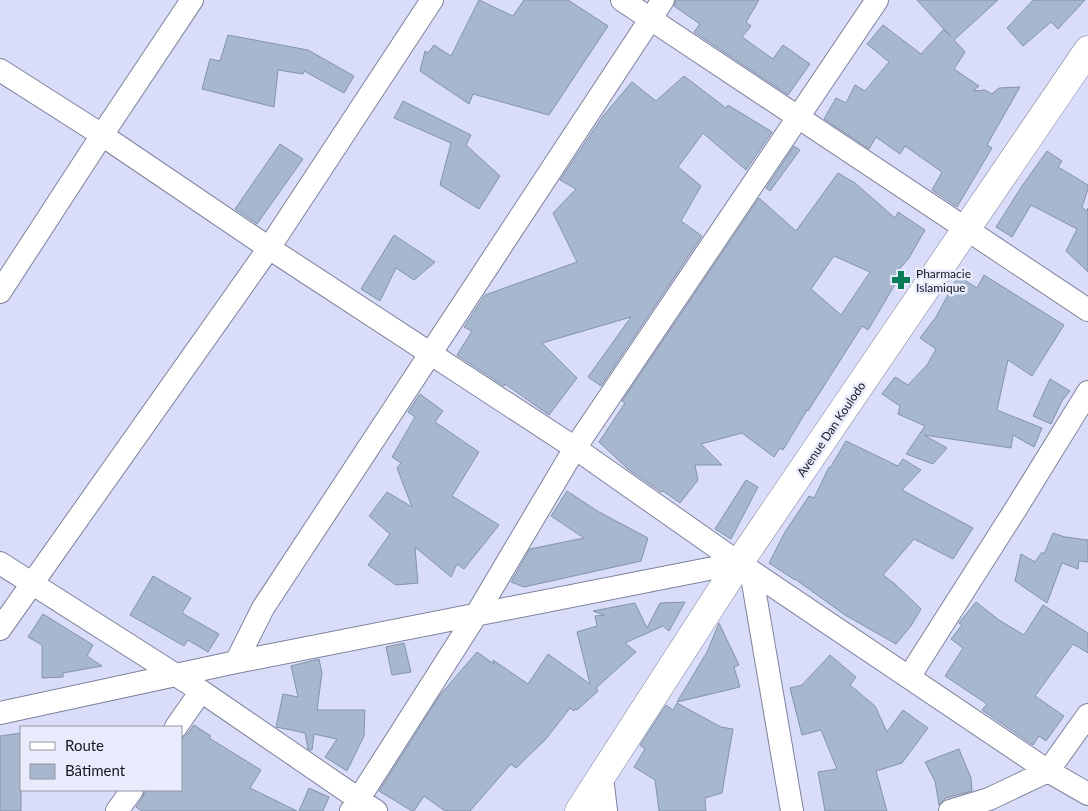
<svg xmlns="http://www.w3.org/2000/svg" width="1088" height="811" font-family="Lato,sans-serif">
<style>
.building{fill:#a6b7ce;stroke:#8394aa;fill-rule:evenodd}
.lines{fill:none;stroke-linecap:round;stroke-linejoin:round}
.minor-casing{stroke:#7e829b;stroke-width:24}
.tertiary-casing{stroke:#7e829b;stroke-width:29}
.minor{stroke:#fff;stroke-width:22}
.tertiary{stroke:#fff;stroke-width:28}
.labels{text-anchor:middle;dominant-baseline:central;stroke-width:5;stroke-linejoin:round;paint-order:stroke}
.poi-label{font-size:12px;fill:#151620;stroke:#e8ebfc;text-anchor:start}
.street-label{font-size:12px;fill:#151620;stroke:#e8ebfc}
</style>
<rect width="100%" height="100%" fill="#d9ddf9"/>
<path class="building" d="M479 0 513 16 524 0H568L608 26 549 115 473 94 469 104 420 71 425 51 428 53 434 45 451 56Z
M676 0H759L746 22 751 26 742 37 773 59 783 45 810 64 788 95 694 32 700 24 674 6Z
M917 0H998L954 40 965 52 954 69 979 86 973 91 985 90 992 94 999 88 1020 87 987 145 992 148 957 207 932 190 942 172 905 146 900 154 876 137 869 149 824 119 836 98 846 103 855 85 865 91 889 62 867 44 883 25 921 54 944 29 951 37Z
M1033 0H1085L1058 29 1051 22 1023 46 1007 28Z
M228 35 308 50 354 76 344 93 304 71 303 74 278 70 274 107 202 89 210 59 220 61Z
M684 76 726 108 728 105 772 132 746 170 703 133 678 167 701 186 681 221 702 236 601 386 588 377 631 317 542 343 577 378 549 415 505 384 504 386 457 355 472 331 464 327 485 295 577 262 553 213 576 189 560 180 603 116 632 82 656 101Z
M403 101 471 135 466 145 500 176 479 209 440 185 451 143 394 118Z
M280 144 303 159 257 224 235 209Z
M794 146 800 150 770 191 766 188Z
M1047 151 1062 161 1058 167 1088 185V189L1082 207 1087 211 1088 208V272L1066 251 1077 229 1031 205 1012 237 996 227 1022 186Z
M838 173 855 183 895 218 898 212 925 230 909 258 896 273 900 276 868 330 862 326 808 411 807 410 783 450 780 448 774 457 742 433 701 444 722 465H695L698 480 680 503 663 491 661 492 628 469 599 442 625 403 622 401 759 198 796 231ZM834 256 870 272 841 315 811 289Z
M394 235 435 262 414 280 396 268 380 301 361 289Z
M984 275 1064 325 1032 376 1008 360 997 410 1042 428 1034 447 1013 435 1011 448 924 435 947 448 933 464 906 454 925 426 898 414 900 406 882 394 895 377 908 385 927 365 936 349 920 338 936 317 958 276 977 288Z
M1050 379 1070 391 1062 401 1051 424 1033 416Z
M420 394 443 411 435 422 479 452 452 496 499 525 464 569 457 564 451 577 415 547 418 583 396 585 368 565 390 534 369 516 387 492 412 507 397 468 401 463 392 457 415 417 408 412Z
M846 441 898 466 903 459 921 470 902 490 973 528 953 559 914 539 883 575 895 584 921 609 911 626 896 644 845 615 795 579V580L769 563 785 532 809 496 814 498 829 467 830 468Z
M746 480 758 487 731 539 715 529Z
M567 491 599 512 648 538 641 561 524 587 511 582 530 549 584 538 551 516Z
M1053 533 1065 537 1088 540V562L1079 561 1078 569 1062 563 1047 603 1015 581 1021 554 1035 562 1042 552 1044 554Z
M153 576 191 598 182 613 219 634 208 652 188 640 184 646 130 615Z
M685 602 669 631 663 626 625 643 636 652 596 688 598 691 577 710 575 709 574 711 570 708 546 739 516 768 511 764 470 811H445L424 796 414 811H412L379 791 440 695 477 652 494 664 493 660 528 684 548 654 590 684 577 632 597 626 595 616 604 615 593 611 635 603 647 628 660 603Z
M976 602 999 620 1024 635 1043 605 1088 633V653L1073 644 1035 696 1064 716 1046 741 1039 736 1033 745 982 710 987 704 945 676 963 648 951 639 962 625 959 623Z
M43 614 93 645 87 656 102 666 63 673V677L42 678V645L28 637Z
M719 623 739 665 734 667 740 687 677 702 707 652Z
M404 643 411 672 392 675 386 647Z
M830 655 856 677 850 685 875 706 887 732 903 710 928 728 902 763 876 771 887 811H825L818 772 837 769 821 730 802 735 790 688 802 685Z
M319 659 322 673 317 710H365L364 736 347 771 325 757 337 739 314 734 312 750H310L308 749 305 733 276 727 283 694 298 697 291 666Z
M677 703 721 727 733 729 722 793 705 798 706 811H659L655 780 634 767 645 749 640 745 666 705 673 710Z
M194 725 211 736 209 738 261 770 250 788 297 811H142L136 807 143 797 145 790H181V739L187 734Z
M21 733V811H0V736Z
M959 749 971 778 972 791 946 798 939 805 935 781 925 762Z
M309 788 329 797 323 811H299Z"/>
<g class="lines">
<g class="minor-casing">
<path id="minor" d="M622 0 1088 310
M0 70 102 135 269 248 575 448 739 563 1048 771 1088 794
M0 292 102 135 192 0
M0 563 201 691 376 811
M751 571 792 811
M0 629 269 248 432 0
M236 662 263 608 663 0
M909 677 1017 507 1088 392
M0 713 236 662 739 563
M176 727 201 691
M602 776 606 811
M117 811 132 790
M351 811 476 615 575 448 877 0
M950 811 989 799 1048 771 1088 715"/>
</g>
<g class="tertiary-casing">
<path id="tertiary" d="M579 811 739 563 1088 50"/>
</g>
<use href="#minor" class="minor"/>
<use href="#tertiary" class="tertiary"/>
</g>
<defs>
<g id="pharmacy-bare" transform="scale(1.5)"><path d="M-2-6h4v4h4v4h-4v4h-4v-4h-4v-4h4Z" fill="#087c58" stroke="#e8ebfc" stroke-width="2.5" paint-order="stroke"/></g>
</defs>
<g fill-rule="evenodd">
<use href="#pharmacy-bare" x="901" y="280"/>
</g>
<g class="labels">
<g class="poi-label">
<text x="916" y="273">Pharmacie<tspan x="916" dy="14">Islamique</tspan></text>
</g>
<g class="street-label">
<text transform="translate(831 429) rotate(-56)">Avenue Dan Koulodo</text>
</g>
</g>
<rect x="20" y="726" width="162" height="65" fill="#e8ebfc" stroke="#9496a4"/>
<rect x="30" y="742" width="25" height="8" fill="#ffffff" stroke="#9496a4"/>
<text x="65" y="751" font-size="15" fill="#151620">Route</text>
<rect x="30" y="764" width="25" height="15" fill="#a6b7ce" stroke="#9496a4"/>
<text x="65" y="776" font-size="15" fill="#151620">Bâtiment</text>
</svg>
